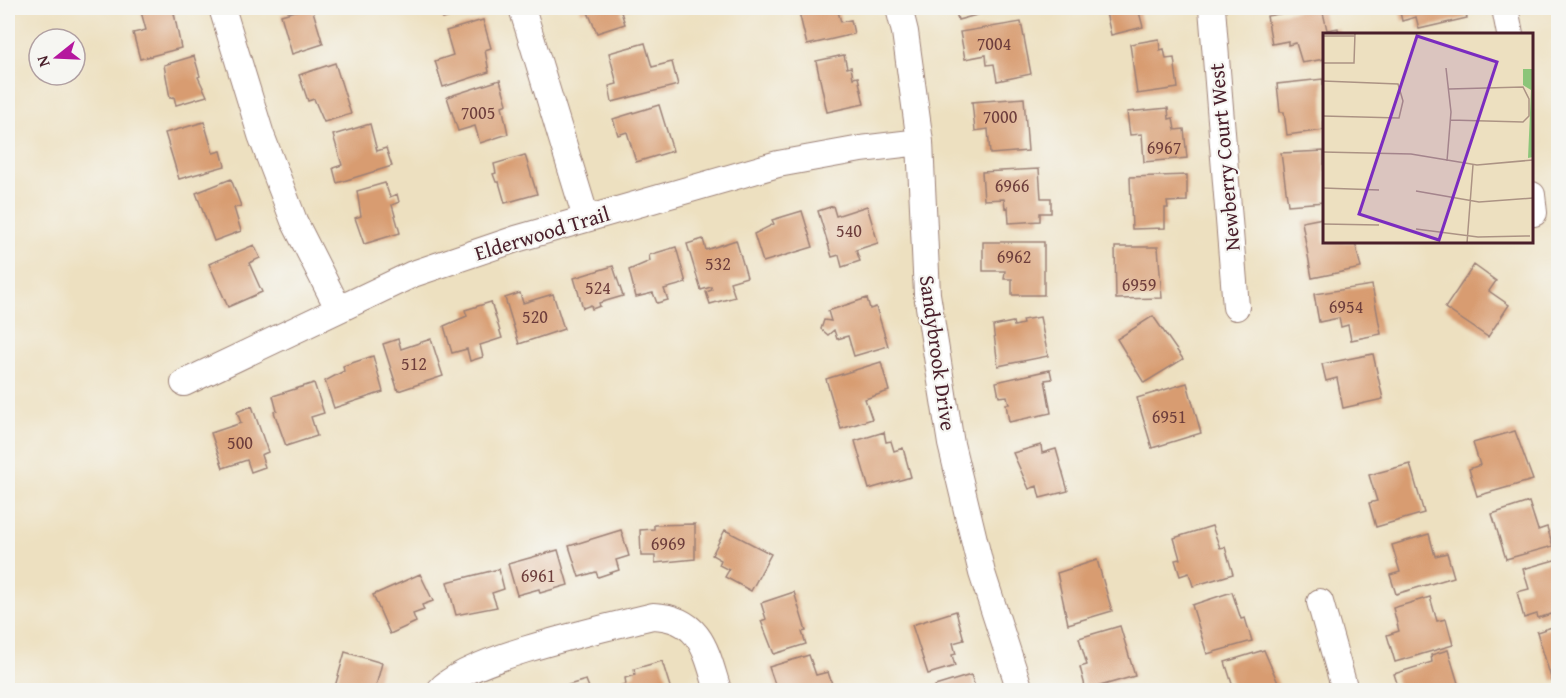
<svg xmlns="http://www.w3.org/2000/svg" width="1566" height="698" font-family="'Gentium Book Plus',serif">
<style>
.building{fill:#d89c71}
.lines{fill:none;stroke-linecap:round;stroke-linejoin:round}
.minor-casing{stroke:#9c8076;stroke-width:28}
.minor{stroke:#fff;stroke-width:26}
.labels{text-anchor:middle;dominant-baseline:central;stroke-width:4.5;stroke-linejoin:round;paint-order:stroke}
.number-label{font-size:18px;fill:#6e3e3c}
.street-label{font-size:21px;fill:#4a1f2b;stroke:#f6f6f2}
.inset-road{fill:none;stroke:#ac9384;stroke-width:1.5}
.view{fill:#7b2cbf;fill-opacity:0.15;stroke:#7b2cbf;stroke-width:3}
.inset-edge{fill:none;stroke:#4a1f2b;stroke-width:3}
</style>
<rect width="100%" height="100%" fill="#f6f6f2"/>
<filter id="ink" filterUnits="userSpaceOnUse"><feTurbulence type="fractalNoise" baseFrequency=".0167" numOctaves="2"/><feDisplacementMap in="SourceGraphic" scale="12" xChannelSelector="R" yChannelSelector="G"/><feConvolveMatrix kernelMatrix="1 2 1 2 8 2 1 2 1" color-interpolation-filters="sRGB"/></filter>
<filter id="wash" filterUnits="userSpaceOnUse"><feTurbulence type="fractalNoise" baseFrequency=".008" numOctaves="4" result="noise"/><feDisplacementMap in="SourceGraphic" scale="24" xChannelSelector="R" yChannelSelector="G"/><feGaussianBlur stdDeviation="1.35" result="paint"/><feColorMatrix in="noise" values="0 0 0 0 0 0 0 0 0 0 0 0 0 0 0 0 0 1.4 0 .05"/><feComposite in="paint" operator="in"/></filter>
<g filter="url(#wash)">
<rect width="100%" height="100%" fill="#ede0c0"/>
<g id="blocks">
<path class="building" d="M140 8H173L181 48 140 59 133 33 146 30Z
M306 8H312L323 44 292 54 281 15Z
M440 8H469L470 11 443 19Z
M580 8H633L621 12 625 24 597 33 587 10 581 12Z
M798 8H837L841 22 851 20 854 34 807 45Z
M955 8H1002L958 20Z
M1105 8H1138L1143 27 1111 35Z
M1312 8H1322L1327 30 1338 28 1339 34H1324V59L1302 63 1296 43 1288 45V41L1272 44 1267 16Z
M1399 8H1464L1467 18 1419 29 1416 17 1402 21Z
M483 20 491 48 485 50 489 72 443 87 435 61 453 55 446 31Z
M1021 22 1031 74 997 81 994 64 987 65 986 55 965 59 960 32Z
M1159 39 1160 50 1164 49 1166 59 1174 58 1178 88 1137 94 1130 44Z
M645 43 652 67 672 62 678 85 612 102 609 86 617 84 609 53Z
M844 55 847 68 851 67 853 78 858 77 864 104 827 112 816 61Z
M194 56 200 76 198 77 207 96 176 105 174 97 170 98 164 65Z
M335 63 351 114 324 122 314 99 308 101 299 75Z
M1323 79 1324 130 1287 135 1284 112H1280L1277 84Z
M500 80 507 104 502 106 508 134 480 143 475 126 458 131 447 97Z
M1024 98 1028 151 990 154 988 129 975 131 972 102Z
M659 105 673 151 636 162 627 132 618 135 613 119Z
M1168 108 1169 119 1173 118 1175 130 1184 129 1187 158 1144 162 1142 134 1130 135 1127 112Z
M204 122 213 153 221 151 225 166 179 179 165 133Z
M370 124 377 151 386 148 392 166 337 183 333 168 342 165 333 135Z
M1324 151V202L1288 205 1281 153Z
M525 155 537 194 505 203 499 182H496L493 174 496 173 494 164Z
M1039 169 1041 198H1051V213H1040V221L1009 223 1008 207 1005 208 1004 199 984 200 982 172Z
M1187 175V201L1167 202 1168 208H1165V228L1132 229 1130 177Z
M231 179 241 206 234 208 241 231 214 241 196 193Z
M385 183 390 197 397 194 399 202 392 205 400 233 364 244 355 218 361 216 357 191Z
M833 206 836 216 867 206 878 243 856 250 860 261 842 267 839 255 832 257 818 211Z
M802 211 813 247 763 262 754 234 774 224 772 220Z
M1323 218 1324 242H1355L1361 268 1312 278 1302 222Z
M703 239 706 250 736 240 747 277 730 282 735 297 710 304 706 292 712 290 711 287 701 290 687 244Z
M983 242H1044V295H1012V279H1004L1005 271H983Z
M254 245 260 258 249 263 262 292 228 307 209 264Z
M676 247 686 283 664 289 668 300 657 303 653 293 636 297 629 270 650 261 649 255Z
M1115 247H1158L1162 298 1116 299Z
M1474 265 1496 281 1489 291 1509 305 1488 337 1445 308Z
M613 266 623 296 599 303 600 306 592 309 591 305 583 308 574 278Z
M1372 285 1381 334 1351 340 1348 325 1341 327 1339 318 1319 322 1314 294Z
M520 293 523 303 553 294 564 329 519 344 505 298Z
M867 298 870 309 876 307 888 346 854 356 848 336 837 339 834 330 828 335 821 329 824 320 831 321 828 311Z
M491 302 502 338 480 345 483 357 470 361 467 349 452 353 444 326 467 316 465 310Z
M1153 316 1183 359 1144 383 1117 339Z
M1040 317 1048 356 998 366 993 326 1013 322 1014 326 1023 324 1022 320Z
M398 339 401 349 431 339 443 376 398 391 383 344Z
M1373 354 1383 399 1343 408 1337 378 1326 381 1322 364Z
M373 356 383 392 334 408 325 381 344 371 343 366Z
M881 362 889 391 865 399 872 419 841 429 826 379Z
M1050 370 1052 379 1045 380 1051 413 1009 422 1006 404H1009L1007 396 999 397 996 382Z
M314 383 324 413 311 417 317 436 286 446 274 412 277 411 273 396Z
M1187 383 1201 433 1152 448 1137 398Z
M252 406 268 452 261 455 265 467 251 472 247 460 223 468 211 433 241 423 237 412Z
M1515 431 1533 480 1477 496 1469 469 1480 465 1473 443Z
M884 432 886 442 891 441 894 451 903 448 911 477 869 489 855 441Z
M1041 445 1042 453 1056 449 1068 491 1040 498 1037 486 1029 489 1013 453Z
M1410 464 1424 513 1376 527 1369 503 1377 501 1369 475Z
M1529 502 1538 530 1547 527 1553 546 1506 559 1492 514Z
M695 524V559L655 563V556H641L640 530 654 529V525Z
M1212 526 1220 548 1225 547 1233 574 1193 586 1189 573 1180 576 1175 560 1180 559 1174 538Z
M621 530 629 556 616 560 619 570 598 577 596 572 579 577 569 546Z
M725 530 771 554 751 591 725 577 729 570 719 565 721 560 712 555Z
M1429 534 1435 556 1447 553 1454 577 1396 594 1390 575 1400 572 1392 545Z
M558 550 568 585 540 593 539 589 517 595 508 564Z
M1558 559V612L1538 618 1537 614 1524 618 1517 592 1529 589 1523 569Z
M1097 560 1112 611 1068 624 1057 573Z
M499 569 504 589 492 593 497 607 456 615 447 582Z
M420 574 433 601 422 605 424 610 413 614 416 622 390 634 373 595Z
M794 592 806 631 802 632 806 644 774 654 761 621 766 619 761 603Z
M1232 592 1241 619 1245 618 1252 641 1207 654 1192 605Z
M1430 597 1437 621 1446 619 1453 645 1395 662 1387 635 1399 631 1393 608Z
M956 611 964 640 953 643 956 654 952 655 955 666 928 674 912 625Z
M1558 625V679L1552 681 1537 632Z
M1120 626 1135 676 1086 690 1080 667 1087 665 1079 638Z
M1264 650 1281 690H1234L1225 662Z
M1448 650 1460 690 1399 689 1394 674 1432 662 1431 655Z
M345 652 382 663 375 690H334Z
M809 655 816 675 828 672 834 690H777L769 667Z
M662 661 671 690H618L616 687 626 684 625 678 635 675 634 669Z
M971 675 976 690H936L935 686Z
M586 680 590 690H566L565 686Z"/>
</g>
</g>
<g filter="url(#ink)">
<use href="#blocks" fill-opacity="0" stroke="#9c8076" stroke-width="1.5"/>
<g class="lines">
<g class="minor-casing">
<path id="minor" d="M222 8 261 135 294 221 338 308
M522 8 586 218
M899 8 905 32 920 142 927 294 951 444 982 573 1020 690
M1212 8 1236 307
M1505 8 1510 34
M1532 195 1534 213
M184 383 413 274 516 239 778 164 861 149 920 142
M1320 602 1345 690
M440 690C466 658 609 627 653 616 701 618 706 651 718 690"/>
</g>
<use href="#minor" class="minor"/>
</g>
</g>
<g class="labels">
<g class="number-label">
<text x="994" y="43">7004</text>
<text x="478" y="112">7005</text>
<text x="1000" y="116">7000</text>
<text x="1164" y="147">6967</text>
<text x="1012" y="185">6966</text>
<text x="849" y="230">540</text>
<text x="1014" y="256">6962</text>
<text x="718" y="263">532</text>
<text x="1139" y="284">6959</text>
<text x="598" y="287">524</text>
<text x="1346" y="306">6954</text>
<text x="535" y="316">520</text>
<text x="414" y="363">512</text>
<text x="1169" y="416">6951</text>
<text x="240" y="442">500</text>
<text x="668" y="543">6969</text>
<text x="538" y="575">6961</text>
</g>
<g class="street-label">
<text transform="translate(1224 157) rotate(-95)">Newberry Court West</text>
<text transform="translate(542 233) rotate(-17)">Elderwood Trail</text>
<text transform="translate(938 353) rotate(82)">Sandybrook Drive</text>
</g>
</g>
<g transform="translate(1323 33)">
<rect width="210" height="210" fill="#ede0c0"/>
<path d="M200 36H210V124L205 125 208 57 200 52Z" fill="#8bc579"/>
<path class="inset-road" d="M0 3H32M0 30H31L32 0M123 35 128 79 124 128M0 48 75 51 80 68 76 85 0 83M126 56 200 54 206 66V83L200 89 127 87M0 119 88 121 154 132 210 127M0 155 56 157M93 158 156 169 210 165M0 191 56 192M93 196 155 204 207 203M144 210 150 132"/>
<path class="view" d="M94 3 174 29 116 207 36 181Z"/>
<rect width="210" height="210" class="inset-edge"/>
</g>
<rect width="1566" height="698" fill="none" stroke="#f6f6f2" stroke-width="30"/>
<g transform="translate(57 57) rotate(252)"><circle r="28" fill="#f6f6f2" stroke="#b1a0a2" stroke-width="1.5"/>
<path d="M0-4.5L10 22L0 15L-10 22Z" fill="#b5179e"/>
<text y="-9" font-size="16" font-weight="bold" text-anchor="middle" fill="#4a1f2b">N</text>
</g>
</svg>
